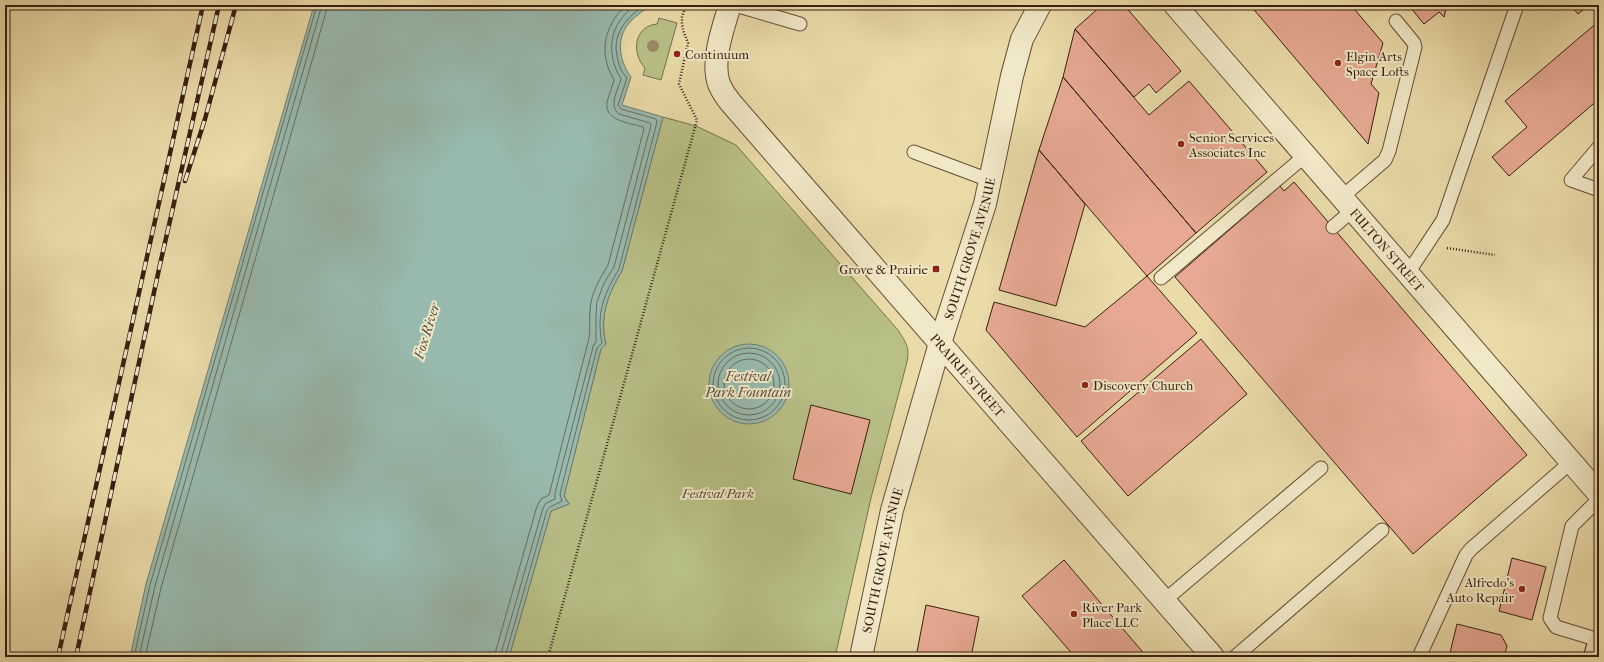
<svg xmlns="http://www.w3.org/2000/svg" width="1604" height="662" font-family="'IM FELL French Canon',serif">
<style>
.green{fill:#b8c087;stroke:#78704c}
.water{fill:#98baae;stroke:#727c6f}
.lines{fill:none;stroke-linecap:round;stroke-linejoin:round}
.shore{stroke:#686c5f;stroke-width:1}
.building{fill:#e7a993;stroke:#381f10}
.lane-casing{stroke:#644e36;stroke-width:15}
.street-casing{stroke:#644e36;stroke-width:24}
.primary-casing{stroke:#381f10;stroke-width:24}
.path{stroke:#381f10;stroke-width:2.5;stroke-dasharray:1 2;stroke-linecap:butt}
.lane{stroke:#f1e8c7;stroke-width:13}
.street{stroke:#f1e8c7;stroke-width:22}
.primary{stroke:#eadba9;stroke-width:22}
.rail-casing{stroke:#381f10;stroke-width:4.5}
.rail{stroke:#f1e8c7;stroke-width:3;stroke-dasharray:9;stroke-linecap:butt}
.tree{fill:#9a8a65}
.poi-dot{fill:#8f2418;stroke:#f1e8c7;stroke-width:1.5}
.labels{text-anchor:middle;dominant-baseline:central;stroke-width:4;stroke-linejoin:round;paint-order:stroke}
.poi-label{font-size:13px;fill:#381f10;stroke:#f1e8c7;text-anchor:start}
.street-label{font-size:13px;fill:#381f10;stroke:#f1e8c7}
.park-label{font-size:13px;font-style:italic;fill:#58472e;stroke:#f1e8c7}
.water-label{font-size:14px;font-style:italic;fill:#554e3f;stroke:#f1e8c7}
</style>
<rect width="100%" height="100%" fill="#eadba9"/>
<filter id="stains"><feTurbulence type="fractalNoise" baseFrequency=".005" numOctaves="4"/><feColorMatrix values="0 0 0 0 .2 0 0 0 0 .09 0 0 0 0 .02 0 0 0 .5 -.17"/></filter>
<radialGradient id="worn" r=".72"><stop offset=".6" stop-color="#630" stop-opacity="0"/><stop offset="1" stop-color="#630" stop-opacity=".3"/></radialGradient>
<path class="green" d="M659 18 677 23 661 80 643 75 645 68C631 53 634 26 657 24Z
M663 117 696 126 736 145 898 330C906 343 910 347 907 362L871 498 835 657H509L551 511 569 504 564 496 601 349 606 344C599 317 608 293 622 271Z"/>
<path class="water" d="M314 5H650C644 11 636 15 631 21 615 37 619 61 631 77L622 105 663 117 622 271C608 293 599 317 606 344L601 349 564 496 569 504 551 511 509 657H130L146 584Z
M709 384a40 40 0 1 1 80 0a40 40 0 1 1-80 0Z"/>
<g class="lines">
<path class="shore" d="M713 384a36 36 0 1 1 72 0a36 36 0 1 1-72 0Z
M718 384a31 31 0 1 1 62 0a31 31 0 1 1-62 0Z
M724 384a25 25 0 1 1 50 0a25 25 0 1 1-50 0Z
M134 657 150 585 317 5
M139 657 155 586 322 5
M145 657 161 588 328 5
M494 657 537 506 541 499 549 495 587 346C592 332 588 317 591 302 594 288 601 277 608 265L644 129 643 127C630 123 604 121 607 102 609 95 612 87 614 80 598 53 604 26 626 5
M500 657 543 508 546 503 555 499V493L593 347 596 341V314L597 302 604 283 614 267 651 125 650 123 619 114C608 106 618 90 621 79 605 52 609 23 636 5
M505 657 547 510 550 507 562 501 560 494 597 348 602 343C596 313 604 294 619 269L657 122 656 119 621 109 618 105 627 78C625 76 623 73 621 70 618 64 617 55 616 49 616 28 629 17 644 5"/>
</g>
<path class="building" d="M1102 5H1124L1181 71 1156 93 1149 84 1134 97 1075 29Z
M1250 5H1351L1383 43 1371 84 1379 93 1368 144Z
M1412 5H1447L1444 17 1439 12 1424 24 1410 7Z
M1570 5H1589L1578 14Z
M1599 21V99L1509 176 1492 157 1527 127 1505 101Z
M1075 29 1149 115 1189 81 1267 172 1196 233 1063 77Z
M1063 77 1196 233 1147 276 1039 150Z
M1039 150 1085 204 1056 306 999 290Z
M1294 182 1527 455 1413 554 1175 277 1280 186 1284 191Z
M1147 276 1197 333 1077 437 986 330 994 302 1085 327Z
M1201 339 1247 394 1128 496 1081 441Z
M811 405 870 420 851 494 793 479Z
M1512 558 1546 567 1532 620 1499 611Z
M1064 560 1099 601 1147 657H1075L1022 596Z
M926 605 979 617 971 657H916Z
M1457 624 1501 635 1507 646 1504 657H1449Z"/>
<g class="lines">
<g class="lane-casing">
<path id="lane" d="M735 5 800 24
M1599 147 1571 180 1599 190
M914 152 989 180
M1342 197 1385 160 1389 151 1415 47 1414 43 1396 21
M1333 227 1353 210
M1408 273 1443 220 1517 5
M1161 278 1306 155
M1599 499 1572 526 1550 618 1556 627 1599 640
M1165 600 1321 468
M1235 657 1382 530
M1419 657 1466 555 1471 549 1571 462"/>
</g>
<g class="street-casing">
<g id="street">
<path id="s1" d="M730 5C723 28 711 61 719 84 722 91 726 97 731 103L1213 657"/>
<path id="s2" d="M1175 5 1599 494"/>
<path id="s3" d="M861 657 892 510 940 343 985 204 1012 76 1022 39 1040 5"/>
</g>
</g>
<g class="primary-casing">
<path id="primary" d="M1595 657 1599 642"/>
</g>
<path class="path" d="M1447 248 1495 255
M548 657 697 120 679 84 688 43 683 30 682 23V17L686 5"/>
<use href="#lane" class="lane"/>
<use href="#street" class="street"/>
<use href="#primary" class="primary"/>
<g class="rail-casing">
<path id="rail" d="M185 181 205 119 236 5
M58 657 203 5
M76 657 159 269 219 5"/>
</g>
<use href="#rail" class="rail"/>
</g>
<circle class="tree" cx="653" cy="46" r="6"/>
<g class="poi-dot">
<circle cx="677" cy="54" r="4"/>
<circle cx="1338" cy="63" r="4"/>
<circle cx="1181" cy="144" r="4"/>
<rect x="932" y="265" width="8" height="8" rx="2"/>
<circle cx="1085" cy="385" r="4"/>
<circle cx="1522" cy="589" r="4"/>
<circle cx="1074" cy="614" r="4"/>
</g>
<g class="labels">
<g class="poi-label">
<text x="685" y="54">Continuum</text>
<text x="1346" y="56">Elgin Arts<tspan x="1346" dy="15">Space Lofts</tspan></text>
<text x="1189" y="137">Senior Services<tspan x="1189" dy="15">Associates Inc</tspan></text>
<text x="928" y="269" text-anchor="end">Grove &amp; Prairie</text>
<text x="1093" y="385">Discovery Church</text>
<text x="1514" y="582" text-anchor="end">Alfredo's<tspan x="1514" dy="15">Auto Repair</tspan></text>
<text x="1082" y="607">River Park<tspan x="1082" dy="15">Place LLC</tspan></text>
</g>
<g class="street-label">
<text stroke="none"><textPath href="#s3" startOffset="423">SOUTH GROVE AVENUE</textPath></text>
<text stroke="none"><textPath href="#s2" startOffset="324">FULTON STREET</textPath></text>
<text stroke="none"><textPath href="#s1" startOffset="464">PRAIRIE STREET</textPath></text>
<text stroke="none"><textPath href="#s3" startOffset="99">SOUTH GROVE AVENUE</textPath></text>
</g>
<g class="park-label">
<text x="718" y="493">Festival Park</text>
</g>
<g class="water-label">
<text transform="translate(427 331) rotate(-73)">Fox River</text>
<text x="748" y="376">Festival<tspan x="748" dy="16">Park Fountain</tspan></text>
</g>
</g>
<rect width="1604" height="662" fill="none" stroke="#eadba9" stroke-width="20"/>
<rect x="6" y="6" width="1592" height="650" fill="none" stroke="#381f10" stroke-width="2"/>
<rect x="10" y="10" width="1584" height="642" fill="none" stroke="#381f10"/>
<rect width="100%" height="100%" filter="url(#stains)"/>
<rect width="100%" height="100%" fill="url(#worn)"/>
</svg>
